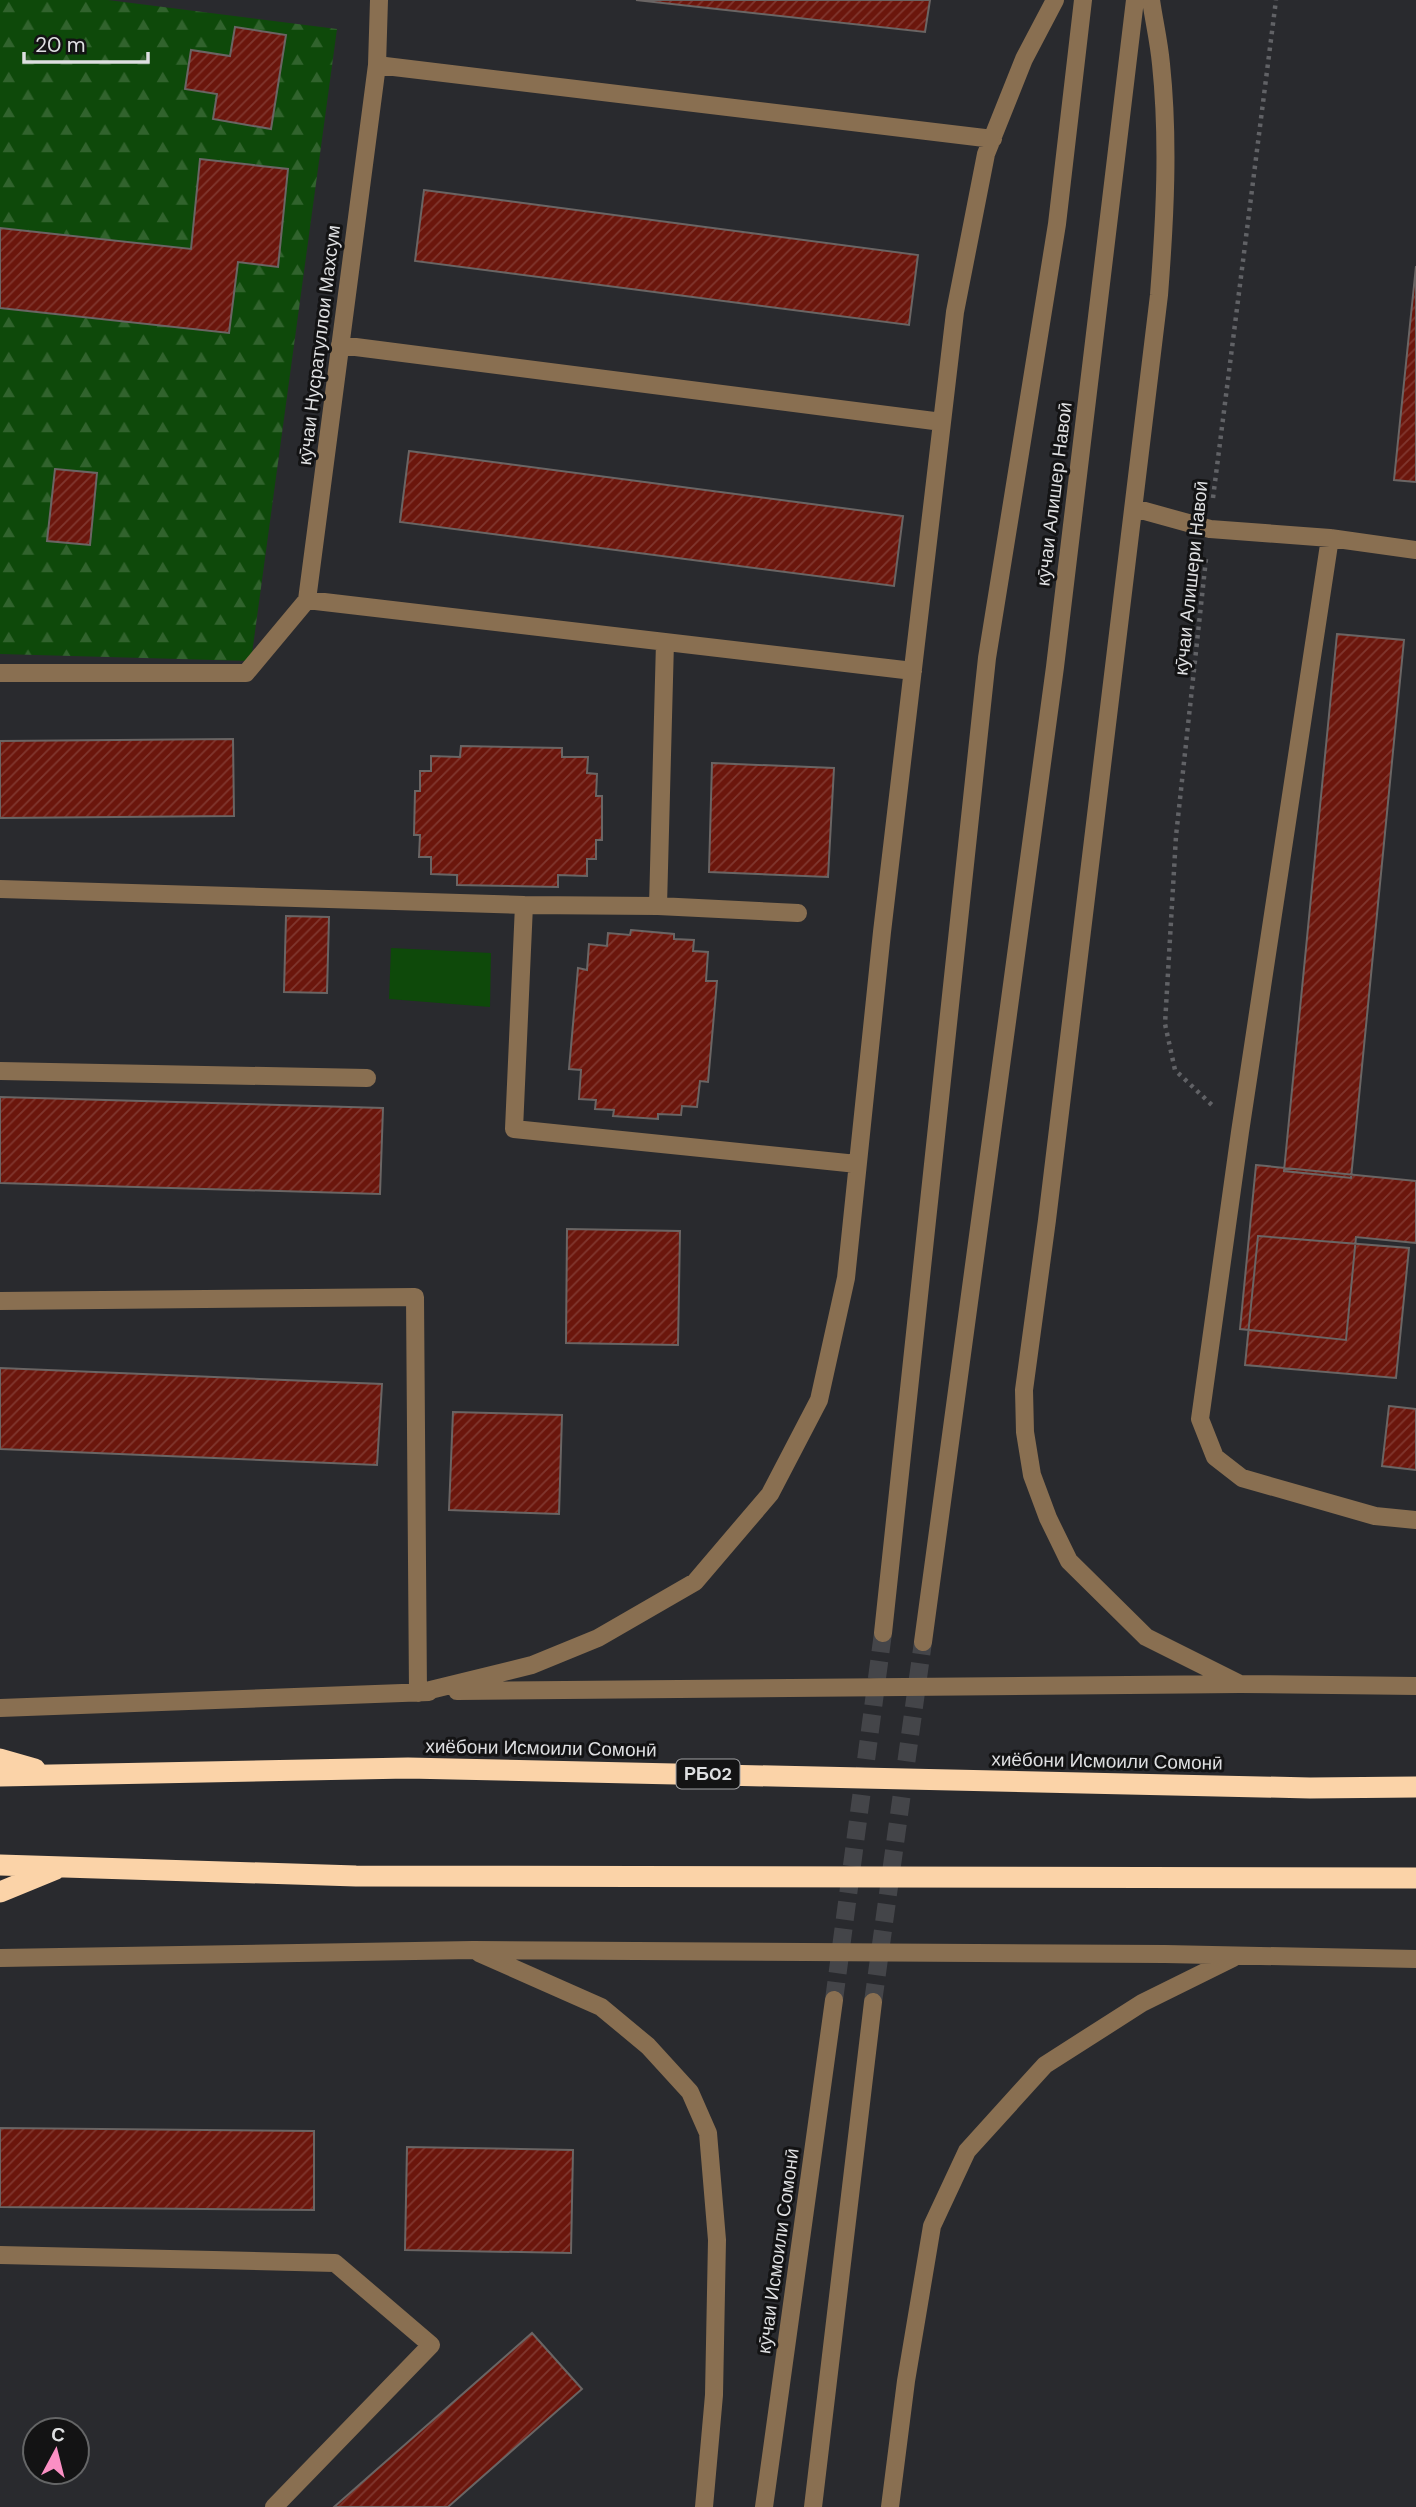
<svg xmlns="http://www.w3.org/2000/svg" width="1416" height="2507" font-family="'DM Sans',sans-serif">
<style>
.green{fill:#0e490a}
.forest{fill:url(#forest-firs)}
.building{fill:url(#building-hatch);stroke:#6a6564;stroke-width:2}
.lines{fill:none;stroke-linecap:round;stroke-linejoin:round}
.minor-tunnel{stroke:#444549;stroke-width:18;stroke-dasharray:18 9;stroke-linecap:butt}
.path{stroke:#616266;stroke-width:4.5;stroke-dasharray:3.5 5;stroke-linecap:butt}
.minor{stroke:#896f51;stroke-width:18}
.highway{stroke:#fbd3a8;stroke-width:21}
.labels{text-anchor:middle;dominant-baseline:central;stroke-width:6;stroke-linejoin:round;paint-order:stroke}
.shield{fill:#131314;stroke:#a1a2a4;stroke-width:2}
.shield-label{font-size:18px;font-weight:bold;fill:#dedfe1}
.street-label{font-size:19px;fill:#dedfe1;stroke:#131314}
</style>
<defs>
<pattern id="forest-firs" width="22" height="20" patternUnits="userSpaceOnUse" patternTransform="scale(1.75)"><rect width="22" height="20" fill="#0e490a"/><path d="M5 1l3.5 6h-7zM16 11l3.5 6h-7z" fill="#31632d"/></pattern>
<pattern id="building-hatch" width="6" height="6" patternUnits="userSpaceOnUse" patternTransform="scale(1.75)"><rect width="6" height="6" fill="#6b160c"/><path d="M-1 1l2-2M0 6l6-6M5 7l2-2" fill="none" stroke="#80372f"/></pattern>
</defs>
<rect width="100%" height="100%" fill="#292a2e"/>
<path class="green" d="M391 948 491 953 490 1007 389 999Z"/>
<path class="forest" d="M0 0H108L337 29 251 661 0 654Z"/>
<path class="building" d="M636 0H930L925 32Z
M235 27 286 35 271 129 213 119 217 94 185 89 191 50 230 56Z
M200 159 288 169 278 267 238 262 229 333 0 308V228L191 249Z
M424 190 918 255 909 325 415 261Z
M1416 266V482L1394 480Z
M409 451 903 516 894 586 400 522Z
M55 469 97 473 90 545 47 541Z
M1337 634 1404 640 1351 1178 1284 1171Z
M233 739 234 816 0 818V741Z
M461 746 562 748V757H588L587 773 597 774 596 796H602V840H596V859H587V876L558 875V887L457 885V875L431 874V857H419L420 835H414L415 791H420V771H431V756L460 757Z
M712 763 834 768 828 877 709 872Z
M286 916 329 917 327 993 284 992Z
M631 930 674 934V939L694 940 693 951 708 952 706 981H717L708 1082 700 1081 697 1107 682 1106 681 1115 658 1114V1119L613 1116 614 1110 595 1109 596 1100 579 1099 581 1070 569 1069 578 968 587 970 589 944 607 946 608 933 630 935Z
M0 1097 383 1108 380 1194 0 1183Z
M1256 1165 1416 1181V1243L1356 1237 1346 1340 1240 1329Z
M567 1229 680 1231 678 1345 566 1343Z
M1258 1236 1409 1248 1396 1378 1245 1365Z
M0 1368 382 1384 377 1465 0 1449Z
M1389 1406 1416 1409V1470L1382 1466Z
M453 1412 562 1415 559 1514 449 1510Z
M0 2128 314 2131V2210L0 2207Z
M407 2147 573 2150 571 2253 405 2250Z
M532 2333 582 2389 448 2507H334Z"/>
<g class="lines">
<path class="minor-tunnel" d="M834 2000 883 1633
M873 2002 923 1642"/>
<path class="path" d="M1213 498 1276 0
M1206 559 1176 836 1165 1024 1175 1070 1214 1107"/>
<path class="minor" d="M1151 0C1154 21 1159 42 1161 64 1169 140 1165 218 1159 295L1047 1220 1024 1390 1025 1432 1032 1475 1048 1518 1069 1561 1146 1637 1240 1684
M377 65 993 139
M340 345 942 422
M1134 508 1210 529 1330 538 1416 550
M1330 538 1240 1132 1200 1419 1215 1457 1242 1478 1375 1516 1416 1520
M307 600 913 671
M665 642 658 906 798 913
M0 673H246L307 600 377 65 379 0
M0 889 524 905
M658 906 524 905 514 1129 857 1164
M0 1071 367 1078
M0 1301 415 1297 418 1693 532 1665 598 1638 695 1582 770 1494 819 1400 846 1278 882 932 955 312 986 154 1024 59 1055 0
M883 1633 987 658 1057 224 1083 0
M923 1642 1055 667 1135 0
M457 1691 1240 1684 1416 1686
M0 1708 429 1692
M479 1953 601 2007 648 2046 690 2092 708 2133 717 2240 714 2395 704 2507
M0 1958 473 1950 1165 1954 1416 1959
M0 2255 335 2263 431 2345 274 2507
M764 2507 834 2000
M813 2507 873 2002
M890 2507 906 2381 932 2226 967 2151 1045 2065 1142 2003 1233 1958"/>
<path class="highway" d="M0 1759 35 1769
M0 1776 408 1768 1310 1788 1416 1787
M0 1865 356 1876 1416 1878
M0 1892 56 1869"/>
</g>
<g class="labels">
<rect class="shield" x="676.5" y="1759.5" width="63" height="29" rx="5"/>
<g class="shield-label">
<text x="708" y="1774">РБ02</text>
</g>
<g class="street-label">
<text transform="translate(319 345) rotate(-83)">кӯчаи Нусратуллои Махсум</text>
<text transform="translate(1054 494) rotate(-83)">кӯчаи Алишер Навоӣ</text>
<text transform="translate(1191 578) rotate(-84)">кӯчаи Алишери Навоӣ</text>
<text transform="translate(541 1748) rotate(1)">хиёбони Исмоили Сомонӣ</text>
<text transform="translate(1107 1761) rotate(1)">хиёбони Исмоили Сомонӣ</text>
<text transform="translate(778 2251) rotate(-82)">кӯчаи Исмоили Сомонӣ</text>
</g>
</g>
<g transform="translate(56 2451) rotate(7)"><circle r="33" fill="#131314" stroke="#646566" stroke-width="2"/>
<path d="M0-5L12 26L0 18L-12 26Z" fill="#fb8fc4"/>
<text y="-10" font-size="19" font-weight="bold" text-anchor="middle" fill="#dedfe1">С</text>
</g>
<path d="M24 52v10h124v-10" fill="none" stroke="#dedfe1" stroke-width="3.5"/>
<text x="35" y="52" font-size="21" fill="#dedfe1" stroke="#131314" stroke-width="5" paint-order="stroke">20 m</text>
</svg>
